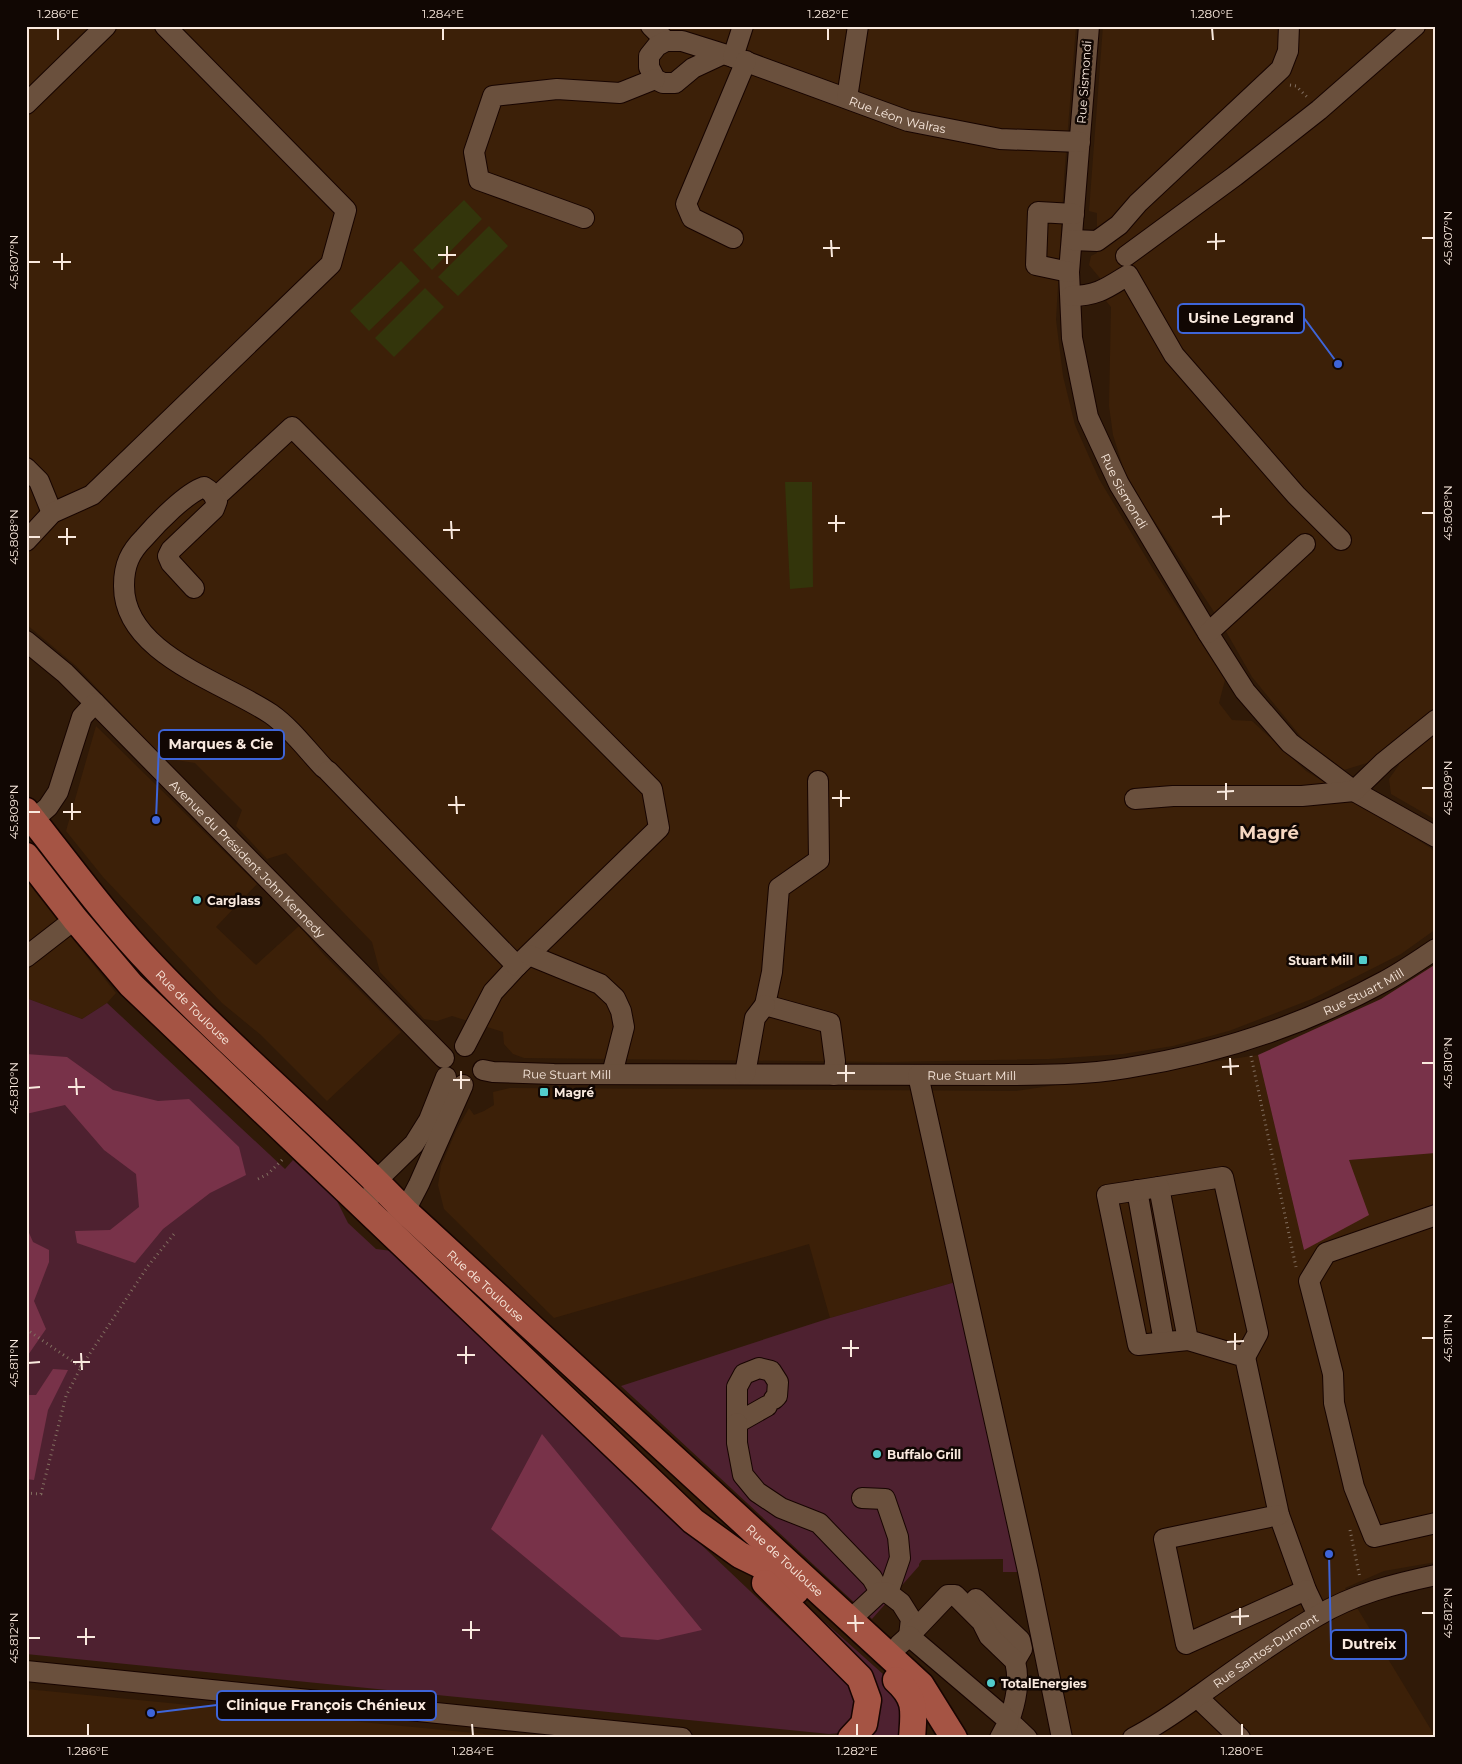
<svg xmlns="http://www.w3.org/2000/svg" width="1462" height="1764" font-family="Montserrat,sans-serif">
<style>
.built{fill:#3c2008}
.green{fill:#4e2130}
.forest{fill:#783249}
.water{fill:#33350b}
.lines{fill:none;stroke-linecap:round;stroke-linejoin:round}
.minor-casing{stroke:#170400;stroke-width:22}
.major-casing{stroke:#170400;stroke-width:29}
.path{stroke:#826f60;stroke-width:3;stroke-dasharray:1 4;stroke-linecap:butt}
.minor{stroke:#6a503d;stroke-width:20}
.major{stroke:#a55444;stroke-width:26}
.ticks{fill:none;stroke:#f9e9de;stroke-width:2}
.poi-dot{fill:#52cdcc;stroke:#110703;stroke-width:2}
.labels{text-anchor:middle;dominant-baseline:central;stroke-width:5;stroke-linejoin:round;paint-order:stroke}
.street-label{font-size:12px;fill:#f9e9de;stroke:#110703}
.poi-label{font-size:12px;font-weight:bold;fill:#f9e9de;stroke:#110703;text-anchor:start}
.district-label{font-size:18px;font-weight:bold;fill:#f5d6c0;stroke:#110703}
.leader{fill:none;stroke:#3e65d9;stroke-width:2}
.callout-dot{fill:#3e65d9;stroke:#110703;stroke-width:2}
.callout{fill:#110703;stroke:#3e65d9;stroke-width:2}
.callout-label{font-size:14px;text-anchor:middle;font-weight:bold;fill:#f9e9de}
.neatline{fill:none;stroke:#f9e9de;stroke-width:2}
.ticks-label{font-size:12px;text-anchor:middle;fill:#f9e9de}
</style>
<rect width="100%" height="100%" fill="#301a08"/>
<path class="built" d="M26 26H1076L1064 178 1056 320 1063 376 1075 425 1099 479 1153 569 1225 680 1219 703 1232 720 1252 721 1306 771 1429 847 1436 853V929L1401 954 1312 999 1229 1031 1173 1046 1123 1054 1049 1059 888 1062 524 1058 513 1054 504 1044 503 1032 452 1016 437 1021 424 1019 380 972 372 942 286 853 267 859 236 826 242 810 195 763 163 758 76 666 26 624Z
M1103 26H1436V820L1391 794 1389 779 1399 765 1393 755 1344 770 1302 738 1252 677 1220 621 1138 496 1124 470 1113 435 1109 406 1111 307 1106 301 1114 295 1089 265 1091 256 1097 253V213L1089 211Z
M96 726 257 884 216 927 256 965 299 926 326 957 401 1032 327 1101 261 1035 222 1003 103 877 66 831Z
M26 880 116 993 107 1003 82 1019 26 998Z
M1258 1055 1304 1250 1349 1160 1436 1153V1562L1384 1571 1345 1588 1436 1738H1052L959 1281 830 1318 809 1244 554 1318 444 1209 438 1185 441 1166 456 1131 469 1108 474 1115 484 1111 494 1105 493 1092 510 1088 1016 1091Z
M26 1689 525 1738H26Z"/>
<path class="green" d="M26 998 82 1019 107 1003 285 1169 293 1160 336 1199 348 1223 376 1249 392 1251 850 1686C861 1712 858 1713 840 1733L829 1734 26 1654Z
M959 1281 1018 1572H1003V1559L922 1560 919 1564V1566L872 1619 621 1386 830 1318Z
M790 1591 893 1683 905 1700 900 1734 897 1738H861L876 1703Z"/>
<path class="forest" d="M1436 964V1153L1349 1160 1369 1215 1304 1250 1258 1055 1381 999Z
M26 1054 67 1057 113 1090 158 1101 189 1099 239 1147 246 1175 210 1193 163 1229 135 1263 77 1243 75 1231 110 1230 139 1207 136 1174 104 1150 65 1105 26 1114Z
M26 1226 33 1242 49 1250V1262L34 1301 46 1329 26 1358Z
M53 1369 68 1370 48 1410 34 1480 26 1479V1395H36Z
M542 1434 702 1630 658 1640 621 1637 491 1529Z"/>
<path class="water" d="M464 200 482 219 432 270 413 250Z
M489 226 508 246 458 296 438 277Z
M401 261 420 281 369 331 350 311Z
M425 288 444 307 394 357 375 338Z
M785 482H812L813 587 790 589Z"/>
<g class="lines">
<g class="minor-casing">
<g id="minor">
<path d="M651 26 666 41"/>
<path id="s1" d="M1089 26 1069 272 1072 338 1088 417 1119 484 1208 633 1245 691 1290 743 1354 791 1436 837"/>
<path id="s2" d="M723 54 693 68 675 83H663L655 79 649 67V56L657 46 666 41H682L733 57 908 121 1000 139 1080 142"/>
<path d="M733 57 743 26"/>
<path d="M847 98 858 26"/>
<path d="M26 104 106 26"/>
<path d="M584 218 479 180 474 152 493 96 557 89 620 93 655 79"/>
<path d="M733 238 692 218 686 204 746 61"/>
<path d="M1072 240 1097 241 1119 225 1138 203 1281 69 1288 51 1289 26"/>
<path d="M1126 256 1235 176 1319 110 1415 26"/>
<path d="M1069 272 1036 265 1038 212 1074 214"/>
<path d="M1071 296C1097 296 1107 288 1128 275L1174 355 1296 495 1341 540"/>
<path d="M26 468 39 481 52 513"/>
<path d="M215 498 292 427 652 789 659 828 517 966 493 992 465 1046"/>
<path d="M26 541 52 513 92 495 331 264 346 210 165 26"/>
<path d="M194 588 171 563 168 556 171 550 214 509 217 501C213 494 211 491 204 487 186 493 157 523 144 538 130 552 124 565 124 585 123 654 224 682 271 714 291 728 307 750 324 768"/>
<path d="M1208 633 1305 544"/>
<path id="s3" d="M26 641 65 673 95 703 444 1058"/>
<path d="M328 771 517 966"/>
<path d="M818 781 819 860 779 888 772 972 765 1005 830 1023 835 1061 834 1075"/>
<path d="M1135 799 1173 796H1302L1354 791 1384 762 1436 720"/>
<path d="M26 820H33L48 807 58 792 82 717 95 703"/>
<path d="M529 955 600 984 615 998 621 1011 624 1027 612 1074"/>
<path d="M26 957 75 919"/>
<path id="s4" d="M483 1070 493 1072 554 1074 1002 1075C1043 1075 1086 1075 1127 1068 1217 1054 1304 1025 1385 981 1402 972 1419 960 1436 949"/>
<path d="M745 1074 755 1018 765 1005"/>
<path d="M918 1075 1028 1571 1062 1738"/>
<path d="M1159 1187 1223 1177 1258 1333 1245 1357"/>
<path d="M1137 1190 1164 1342"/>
<path d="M372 1195 376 1181 414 1144 429 1120 446 1077"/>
<path d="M1436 1215 1326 1253 1309 1281 1333 1374 1334 1403 1354 1487 1374 1537 1436 1523"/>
<path d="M395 1218 405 1211 419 1184 463 1085"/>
<path d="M1188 1340 1159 1187 1107 1195 1138 1345 1188 1340 1245 1357 1279 1515 1306 1590 1318 1615"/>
<path d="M767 1406 737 1423V1387L744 1374 759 1368 771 1371 778 1382 777 1396 774 1399"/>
<path d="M737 1423V1443L743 1475 757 1492 781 1508 819 1523 872 1578 880 1592"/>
<path d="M862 1498 885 1499 898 1537 900 1558 888 1593"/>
<path d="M1279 1515 1164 1539 1186 1644 1306 1590"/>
<path d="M976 1599 1020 1640 1022 1649 1015 1661"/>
<path d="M850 1620 880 1592 888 1593 901 1603 911 1619 909 1636"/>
<path d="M909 1636 948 1595H955L982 1622 989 1636 1015 1661C1020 1682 1016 1701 1009 1721L1027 1738"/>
<path d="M899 1645 909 1636 1009 1721 1000 1738"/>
<path d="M26 1671 682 1738"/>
<path d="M1197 1697 1240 1738"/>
<path id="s5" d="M1133 1738C1158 1725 1175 1713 1197 1697 1236 1669 1276 1640 1317 1616 1354 1594 1394 1584 1436 1575"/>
</g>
</g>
<g class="major-casing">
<g id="major">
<path id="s6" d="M26 811C68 864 107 918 153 966 233 1051 324 1126 405 1211L921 1685 954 1738"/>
<path d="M26 856 75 919 131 985 693 1521 740 1555 777 1573 796 1591"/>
<path d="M765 1583 860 1678 868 1700 864 1724 851 1738"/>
<path d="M896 1680C917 1699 914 1711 912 1738"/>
</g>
</g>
<path class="path" d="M1290 85 1296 86 1308 98
M1251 1056 1296 1267
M258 1179 268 1174 283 1159
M26 1329 81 1367
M26 1493 41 1494 66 1396 81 1367 148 1266 174 1234
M1350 1530 1360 1578"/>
<use href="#minor" class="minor"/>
<use href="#major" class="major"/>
</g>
<path class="ticks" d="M58 28V40M443 28V40M828 28V40M1212 28 1213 40M1216 233V250M1422 238H1434M831 240 832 257M1207 242 1225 241M447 246V264M823 248H840M62 253V270M438 255H456M28 262H40M53 262H71M1221 508V525M1422 513H1434M836 515V532M1212 517 1230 516M451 521 452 539M828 523H845M67 528V545M443 530H460M28 537H40M58 537H76M1226 783V800M1422 788H1434M841 790V807M1217 792 1234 791M456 796 457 814M832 798H850M72 803V820M448 805H465M28 812H40M63 812H81M1230 1058 1231 1075M1422 1063H1434M846 1065V1082M1222 1067 1239 1066M461 1071V1089M837 1073H855M76 1078 77 1095M453 1080H470M68 1087H85M28 1088 40 1087M1235 1333V1350M1422 1338H1434M851 1340V1357M1227 1342 1244 1341M466 1346V1364M842 1348H859M81 1353 82 1370M457 1355H475M73 1362H90M28 1363 40 1362M1240 1608V1625M1422 1613H1434M855 1615 856 1632M1231 1617 1249 1616M471 1621V1639M847 1623H864M86 1628V1645M462 1630H480M77 1637H95M28 1638H40M88 1724V1736M472 1724 473 1736M857 1724V1736M1242 1724V1736"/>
<g class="poi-dot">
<circle cx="197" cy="900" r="5"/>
<rect x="1358" y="955" width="10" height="10" rx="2.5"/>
<rect x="539" y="1087" width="10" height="10" rx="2.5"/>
<circle cx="877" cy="1454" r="5"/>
<circle cx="991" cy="1683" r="5"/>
</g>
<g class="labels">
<g class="street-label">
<text transform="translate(1084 82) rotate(-86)">Rue Sismondi</text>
<text stroke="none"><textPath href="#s2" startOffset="369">Rue Léon Walras</textPath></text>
<text stroke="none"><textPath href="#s1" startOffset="476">Rue Sismondi</textPath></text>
<text stroke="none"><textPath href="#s3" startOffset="311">Avenue du Président John Kennedy</textPath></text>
<text stroke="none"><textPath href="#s4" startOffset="894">Rue Stuart Mill</textPath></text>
<text stroke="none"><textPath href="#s6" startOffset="258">Rue de Toulouse</textPath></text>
<text stroke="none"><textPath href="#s4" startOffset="84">Rue Stuart Mill</textPath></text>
<text stroke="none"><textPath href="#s4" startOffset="489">Rue Stuart Mill</textPath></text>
<text stroke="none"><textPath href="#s6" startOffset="662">Rue de Toulouse</textPath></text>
<text stroke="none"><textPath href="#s6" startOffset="1068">Rue de Toulouse</textPath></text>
<text stroke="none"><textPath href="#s5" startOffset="159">Rue Santos-Dumont</textPath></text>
</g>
<g class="poi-label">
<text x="207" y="900">Carglass</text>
<text x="1353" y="960" text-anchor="end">Stuart Mill</text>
<text x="554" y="1092">Magré</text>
<text x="887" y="1454">Buffalo Grill</text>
<text x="1001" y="1683">TotalEnergies</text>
</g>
<g class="district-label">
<text x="1269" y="833">Magré</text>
</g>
</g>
<path class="leader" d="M1338 364L1304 318M156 820L159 744M1329 1554L1331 1645M151 1713L217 1705"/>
<g class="callout-dot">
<circle cx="1338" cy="364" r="5"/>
<circle cx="156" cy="820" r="5"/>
<circle cx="1329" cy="1554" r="5"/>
<circle cx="151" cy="1713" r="5"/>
</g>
<g class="callout">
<rect x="1178" y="304" width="126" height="29" rx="5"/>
<rect x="159" y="730" width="125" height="29" rx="5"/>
<rect x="1331" y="1630" width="75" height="29" rx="5"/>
<rect x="217" y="1691" width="219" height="29" rx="5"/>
</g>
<g class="callout-label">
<text x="1241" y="323">Usine Legrand</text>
<text x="221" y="749">Marques &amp; Cie</text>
<text x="1369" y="1649">Dutreix</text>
<text x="326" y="1710">Clinique François Chénieux</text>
</g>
<rect width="1462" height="1764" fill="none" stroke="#110703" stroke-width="55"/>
<rect x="28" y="28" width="1406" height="1708" class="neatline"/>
<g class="ticks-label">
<text x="58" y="18">1.286°E</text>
<text x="443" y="18">1.284°E</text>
<text x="828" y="18">1.282°E</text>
<text x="1212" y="18">1.280°E</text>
<text transform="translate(1448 238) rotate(-90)" y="4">45.807°N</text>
<text transform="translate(14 262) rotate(-90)" y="4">45.807°N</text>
<text transform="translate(1448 513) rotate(-90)" y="4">45.808°N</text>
<text transform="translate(14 537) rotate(-90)" y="4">45.808°N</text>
<text transform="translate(1448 788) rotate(-90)" y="4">45.809°N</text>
<text transform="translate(14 812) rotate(-90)" y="4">45.809°N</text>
<text transform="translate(1448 1063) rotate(-90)" y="4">45.810°N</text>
<text transform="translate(14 1088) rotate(-90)" y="4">45.810°N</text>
<text transform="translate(1448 1338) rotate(-90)" y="4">45.811°N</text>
<text transform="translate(14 1363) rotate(-90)" y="4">45.811°N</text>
<text transform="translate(1448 1613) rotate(-90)" y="4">45.812°N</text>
<text transform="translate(14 1638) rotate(-90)" y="4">45.812°N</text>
<text x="88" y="1755">1.286°E</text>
<text x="473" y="1755">1.284°E</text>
<text x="857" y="1755">1.282°E</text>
<text x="1242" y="1755">1.280°E</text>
</g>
</svg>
